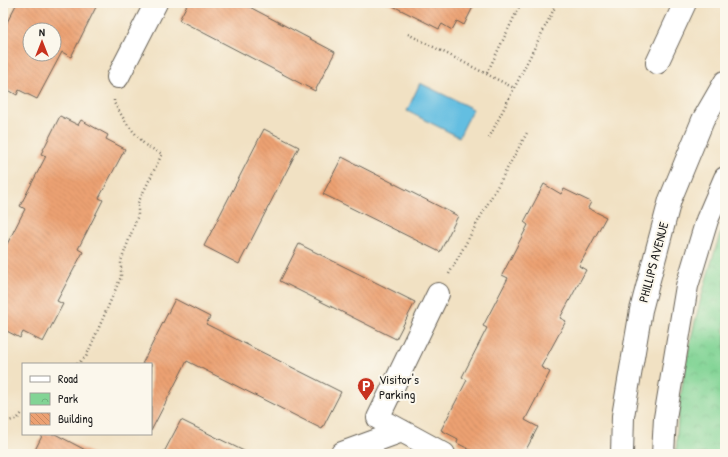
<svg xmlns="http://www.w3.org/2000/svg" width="728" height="457" font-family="'Patrick Hand',sans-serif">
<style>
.park{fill:url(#park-crowns);stroke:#4f7858}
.water{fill:#63bee1;stroke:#406d7e}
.building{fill:url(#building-back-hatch);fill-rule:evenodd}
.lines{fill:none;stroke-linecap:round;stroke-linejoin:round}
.minor-casing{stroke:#676156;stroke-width:24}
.path{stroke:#676156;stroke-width:2.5;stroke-dasharray:1 3;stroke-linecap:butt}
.minor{stroke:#fff;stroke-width:22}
.labels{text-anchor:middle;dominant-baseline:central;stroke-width:4;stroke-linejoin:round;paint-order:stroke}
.street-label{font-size:13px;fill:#1c1c1c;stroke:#fbf7ec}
.poi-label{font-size:13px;fill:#1c1c1c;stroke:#fbf7ec;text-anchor:start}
</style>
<defs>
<pattern id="park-crowns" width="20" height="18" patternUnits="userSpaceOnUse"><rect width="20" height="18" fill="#82d495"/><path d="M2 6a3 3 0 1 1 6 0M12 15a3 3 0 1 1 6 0" fill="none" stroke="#70b580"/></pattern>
<pattern id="building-back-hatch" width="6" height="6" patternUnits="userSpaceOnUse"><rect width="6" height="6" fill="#eca172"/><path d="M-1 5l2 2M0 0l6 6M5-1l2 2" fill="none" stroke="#ca8a62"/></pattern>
</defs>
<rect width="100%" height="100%" fill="#fbf7ec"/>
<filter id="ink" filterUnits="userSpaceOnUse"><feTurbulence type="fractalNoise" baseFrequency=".025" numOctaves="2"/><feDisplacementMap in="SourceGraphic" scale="8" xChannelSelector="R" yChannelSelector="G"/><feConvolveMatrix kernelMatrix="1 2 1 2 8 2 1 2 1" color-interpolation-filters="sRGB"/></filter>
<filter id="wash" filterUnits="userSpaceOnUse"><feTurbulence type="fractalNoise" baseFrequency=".012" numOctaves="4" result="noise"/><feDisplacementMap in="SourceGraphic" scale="16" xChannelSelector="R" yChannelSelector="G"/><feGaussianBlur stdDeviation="0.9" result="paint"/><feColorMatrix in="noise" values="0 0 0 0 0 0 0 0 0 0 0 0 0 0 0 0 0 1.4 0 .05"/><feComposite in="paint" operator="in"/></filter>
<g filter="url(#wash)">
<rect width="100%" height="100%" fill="#f1e1c3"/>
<path class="park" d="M725 219V454H676C678 374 700 295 725 219Z"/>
<path class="water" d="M420 83 473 109 459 137 407 111Z"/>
<g id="blocks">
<path class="building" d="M17 3H98L71 57 62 52 37 99 19 90 17 95 3 87V30ZM30 30H54V54H30Z
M188 3H242L335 52 315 91 179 20Z
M387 3H475L464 25 457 21 452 30 442 24 439 29Z
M60 116 78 125 81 120 108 135 106 139 125 149 99 198 103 200 78 249 83 252 57 301 63 304 43 342 23 332 20 338 3 329V252L25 209 20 206 46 156 41 154Z
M264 129 299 147 239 264 204 246Z
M342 157 458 216 440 252 323 194Z
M544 184 561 194 564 189 591 202 588 208 606 217 579 266 586 270 560 318 566 321 541 367 550 372 525 420 538 427 528 446 523 454H478L457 443 458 439 441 430 467 380 462 377 487 328 483 326 508 278 502 275 528 225 524 222Z
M299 244 415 302 396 339 280 281Z
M175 299 210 317 206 324 341 392 322 429 187 361 151 431V364H142Z
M181 420 250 454H163Z
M43 434H55L93 454H33Z"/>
</g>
</g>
<g filter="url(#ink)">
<use href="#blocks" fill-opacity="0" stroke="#676156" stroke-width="1"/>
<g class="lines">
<g class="minor-casing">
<path id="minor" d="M657 63 685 3
M118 77 156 3
M438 294 378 418 444 454
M342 453 402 431
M622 454 623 416 641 310 670 200 703 120 725 82
M663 454 665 418 687 286 707 220 725 178"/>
</g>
<path class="path" d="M408 34 514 88
M487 73 521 3
M489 138 555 7 547 3
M449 274 528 131
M77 364 86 357 121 277V261L138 215V203L162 154 145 145 127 124 114 103V99
M3 423 18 418 23 412"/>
<use href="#minor" class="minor"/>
</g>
</g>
<defs>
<g id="parking-pin" transform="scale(0.9)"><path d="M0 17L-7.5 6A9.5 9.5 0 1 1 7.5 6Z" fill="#c8321e" stroke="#fbf7ec"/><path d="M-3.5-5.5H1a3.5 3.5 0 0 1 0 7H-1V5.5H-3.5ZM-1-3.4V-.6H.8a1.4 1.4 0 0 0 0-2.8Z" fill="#fff"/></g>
</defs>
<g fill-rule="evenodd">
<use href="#parking-pin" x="366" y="386"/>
</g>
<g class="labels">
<g class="street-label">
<text transform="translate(653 262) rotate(-75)">PHILLIPS AVENUE</text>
</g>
<g class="poi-label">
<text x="379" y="379">Visitor's<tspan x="379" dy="15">Parking</tspan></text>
</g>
</g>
<rect width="728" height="457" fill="none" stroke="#fbf7ec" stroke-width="16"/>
<rect x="22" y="363" width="130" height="72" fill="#fbf7ec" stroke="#a29f99"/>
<rect x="30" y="376" width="20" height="6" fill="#ffffff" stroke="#a29f99"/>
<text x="58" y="383" font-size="12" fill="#1c1c1c">Road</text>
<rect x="30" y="393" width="20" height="12" fill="url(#park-crowns)" stroke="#a29f99"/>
<text x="58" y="403" font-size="12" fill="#1c1c1c">Park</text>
<rect x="30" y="413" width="20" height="12" fill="url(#building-back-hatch)" stroke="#a29f99"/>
<text x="58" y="423" font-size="12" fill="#1c1c1c">Building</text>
<g transform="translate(42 42)"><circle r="19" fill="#fbf7ec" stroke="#a29f99"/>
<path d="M0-3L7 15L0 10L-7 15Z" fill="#c8321e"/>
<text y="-6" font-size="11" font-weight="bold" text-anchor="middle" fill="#1c1c1c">N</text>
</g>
</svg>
